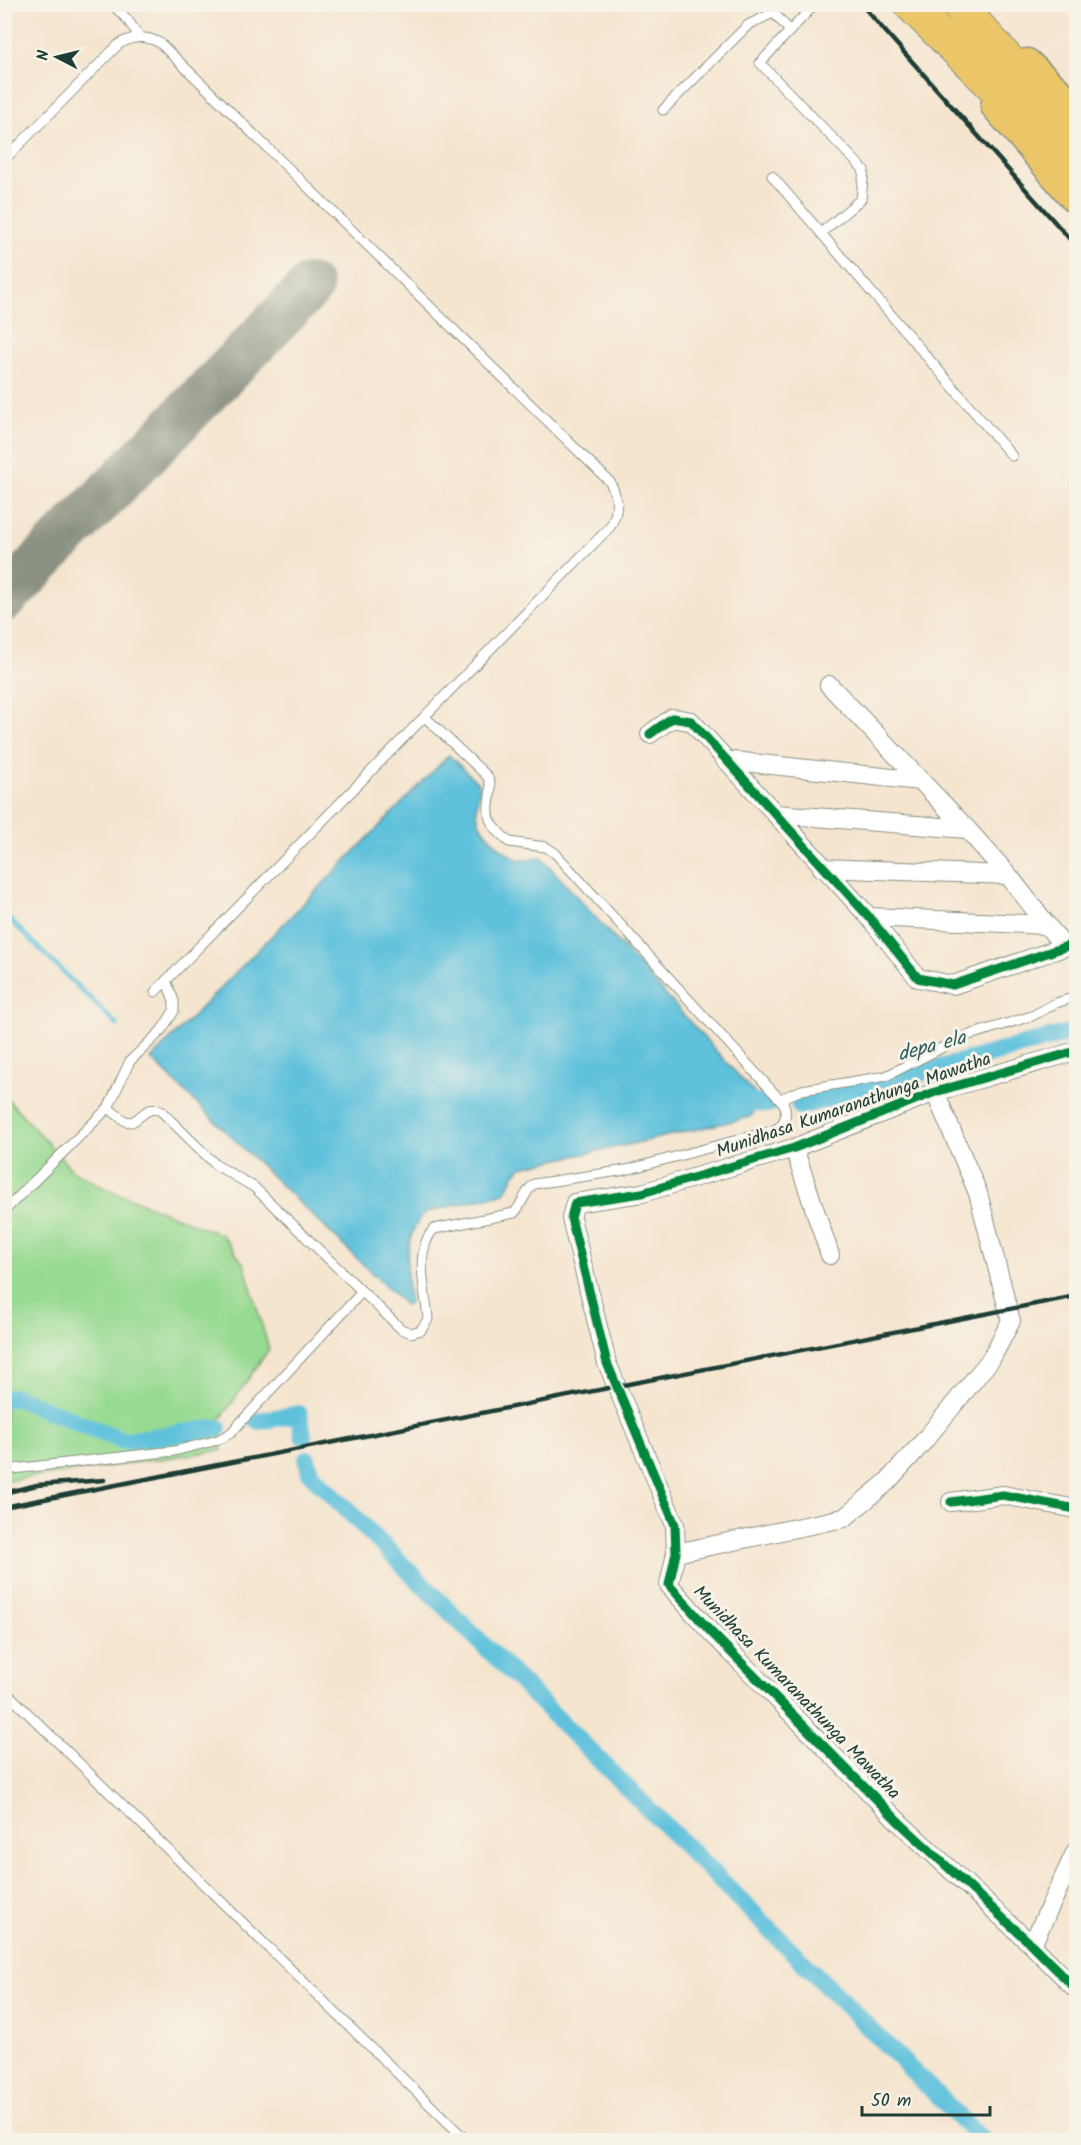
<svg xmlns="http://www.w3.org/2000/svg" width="1081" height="2145" font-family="Kalam,sans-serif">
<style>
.green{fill:#97da91;stroke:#5b8c62;stroke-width:1.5}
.water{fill:#5ec1dc;stroke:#3e7f88;stroke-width:1.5}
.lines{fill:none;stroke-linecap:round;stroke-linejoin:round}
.stream{stroke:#5ec1dc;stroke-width:5}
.canal{stroke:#5ec1dc;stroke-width:18}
.taxiway{stroke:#8a9182;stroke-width:46}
.service-casing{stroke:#8a9182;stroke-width:11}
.minor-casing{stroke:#8a9182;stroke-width:20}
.primary-casing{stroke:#8a9182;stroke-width:31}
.motorway-casing{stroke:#8a9182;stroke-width:35}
.service{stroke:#fff;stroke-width:9}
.minor{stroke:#fff;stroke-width:18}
.primary{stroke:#ebc669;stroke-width:28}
.motorway{stroke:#ebc669;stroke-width:33}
.rail{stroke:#1f3d34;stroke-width:4.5}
.cycleway-casing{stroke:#f7f3e8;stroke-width:13}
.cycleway{stroke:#00873e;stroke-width:9}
.labels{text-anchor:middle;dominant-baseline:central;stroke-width:6;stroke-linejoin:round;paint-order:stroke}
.street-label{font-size:18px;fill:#1f3d34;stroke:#f7f3e8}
.water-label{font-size:20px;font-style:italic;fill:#2f5e5e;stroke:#f7f3e8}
</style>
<rect width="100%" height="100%" fill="#f7f3e8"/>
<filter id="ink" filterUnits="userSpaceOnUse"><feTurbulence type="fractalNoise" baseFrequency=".0167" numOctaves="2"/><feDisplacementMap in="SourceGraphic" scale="12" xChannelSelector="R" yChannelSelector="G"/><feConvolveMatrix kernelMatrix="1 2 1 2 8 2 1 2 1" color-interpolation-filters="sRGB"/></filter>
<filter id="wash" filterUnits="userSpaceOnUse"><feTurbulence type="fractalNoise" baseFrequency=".008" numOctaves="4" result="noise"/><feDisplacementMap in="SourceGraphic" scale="24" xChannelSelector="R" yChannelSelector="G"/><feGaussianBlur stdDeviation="1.35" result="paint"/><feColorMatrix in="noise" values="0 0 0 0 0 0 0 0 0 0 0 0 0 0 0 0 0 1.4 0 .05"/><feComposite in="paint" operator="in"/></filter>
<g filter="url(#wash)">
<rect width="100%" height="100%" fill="#f5e5cf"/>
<path class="green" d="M4 1095 73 1171 104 1188 222 1235 244 1264 269 1349 220 1420 222 1450 5 1481Z"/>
<path class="water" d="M449 755 480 785C479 795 475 808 478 818 481 832 508 858 522 860 528 860 535 858 541 857L755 1094C757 1104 757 1110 750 1117L632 1144 521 1167 515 1174 505 1193 426 1212C402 1237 406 1271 409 1303L406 1306 151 1059Z"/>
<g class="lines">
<path class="stream" d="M4 914 117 1025"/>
<path class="canal" d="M732 1101 769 1104
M800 1106 1076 1031
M4 1399 15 1397 124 1441 218 1428
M258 1421 299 1414 303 1436
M307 1459 310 1473 982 2140"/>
<path class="taxiway" d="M4 599 310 287"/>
</g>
</g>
<g filter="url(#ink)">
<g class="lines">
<g class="service-casing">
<path id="service" d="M112 4 126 18 140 37
M766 4 790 31
M815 4 760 63 864 170 861 199 821 233
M663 110 748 25 773 13
M4 160 119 44C133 36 145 35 160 43L610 482C619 500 619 510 610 527L155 992
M772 176 1012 456
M780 1099 802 1090 886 1076 963 1037 1032 1016 1056 1003 1076 997
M108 1108 125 1121 132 1122C143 1116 148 1105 161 1111L216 1165 254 1187 401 1329 411 1333 421 1330 428 1319C426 1292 413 1251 434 1229L514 1213C523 1204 524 1192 534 1184L626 1170 771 1131C784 1127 788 1116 784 1104L555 853 546 847 509 842C503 836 493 828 490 819 485 805 496 790 487 776L425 717
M4 1211 108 1108 130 1061 161 1031 174 1011V1001L166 980
M4 1470 174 1451 218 1440 231 1433 239 1424 362 1292
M4 1690 466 2140"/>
</g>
<g class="minor-casing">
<path id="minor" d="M829 685 967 829 1008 875 1064 947
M650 734 672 718 691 721 869 917 918 978 953 985 1076 943
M725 760 920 781
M776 814 967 829
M822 868 1008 875
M869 917 1045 925
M1076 1051 935 1092 794 1148 642 1193 575 1203 571 1218 607 1363 675 1525 676 1553 669 1585 709 1630 900 1823 1032 1945 1076 1989
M794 1148 830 1255
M951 1502 1003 1495 1076 1509
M676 1553 844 1518 887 1482 924 1441 991 1359 1011 1321 978 1193 935 1092
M1032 1945 1076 1851"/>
</g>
<g class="primary-casing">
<path id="primary" d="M1027 63 1076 108
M995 106 1076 200"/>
</g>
<g class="motorway-casing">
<path id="motorway" d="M910 4 1076 168
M958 4 1076 136"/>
</g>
<use href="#service" class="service"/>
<use href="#minor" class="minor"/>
<use href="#primary" class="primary"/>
<use href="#motorway" class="motorway"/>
<path class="rail" d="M861 4 1076 246
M4 1493 37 1485 104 1480
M4 1507 1076 1296"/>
<g class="cycleway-casing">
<path id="cycleway" d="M650 734 672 718 691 721 869 917 918 978 953 985 1076 943
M1076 1051 935 1092 794 1148 642 1193 575 1203 571 1218 607 1363 675 1525 676 1553 669 1585 709 1630 900 1823 1032 1945 1076 1989
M951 1502 1003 1495 1076 1509"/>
</g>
<use href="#cycleway" class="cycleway"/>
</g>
</g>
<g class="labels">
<g class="street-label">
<text transform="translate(854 1106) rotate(-19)">Munidhasa Kumaranathunga Mawatha</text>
<text transform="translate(796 1693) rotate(46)">Munidhasa Kumaranathunga Mawatha</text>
</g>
<g class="water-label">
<text transform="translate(932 1047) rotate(-15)">depa ela</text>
</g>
</g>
<rect width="1081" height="2145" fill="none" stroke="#f7f3e8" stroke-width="24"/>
<g transform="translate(57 57) rotate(277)" stroke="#f7f3e8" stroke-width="4.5" paint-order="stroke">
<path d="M0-4.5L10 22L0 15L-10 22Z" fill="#1f3d34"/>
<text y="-9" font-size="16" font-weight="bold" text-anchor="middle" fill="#1f3d34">N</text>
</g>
<path d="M862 2106v9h128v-9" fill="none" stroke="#1f3d34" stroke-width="3"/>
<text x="871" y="2106" font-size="18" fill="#1f3d34" stroke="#f7f3e8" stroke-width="4.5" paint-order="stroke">50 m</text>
</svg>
